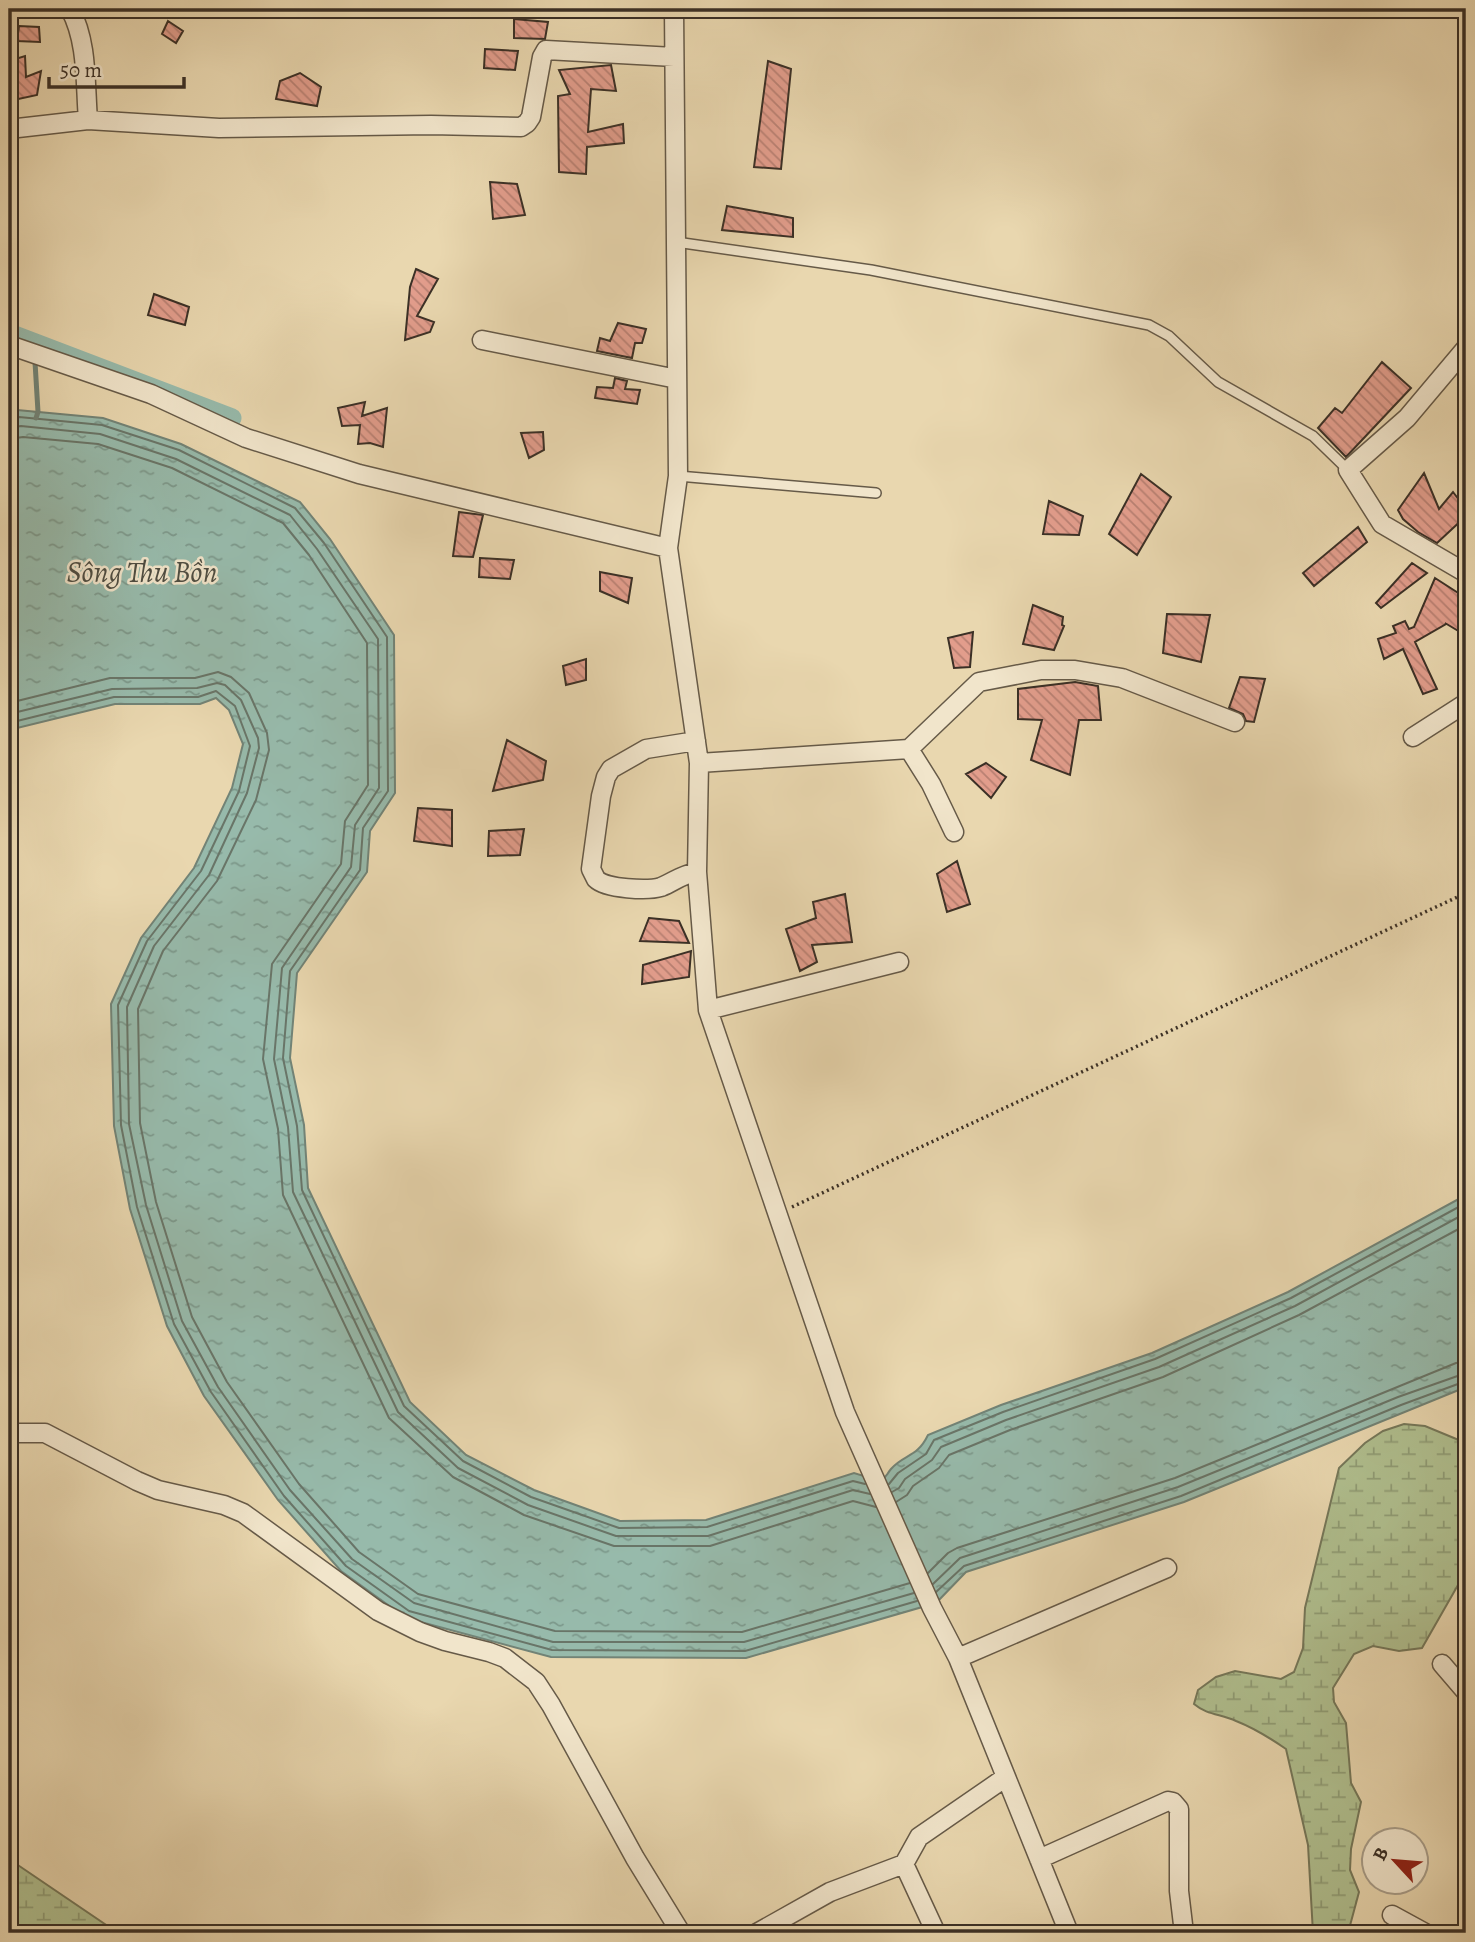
<svg xmlns="http://www.w3.org/2000/svg" width="1475" height="1942" font-family="Alegreya,serif">
<style>
.wetland{fill:url(#wetland-marsh);stroke:#76785a;stroke-width:2}
.water{fill:url(#water-ripples);stroke:#728376;stroke-width:2}
.lines{fill:none;stroke-linecap:round;stroke-linejoin:round}
.shore{stroke:#697568;stroke-width:2}
.stream{stroke:#728376;stroke-width:5}
.canal{stroke:#97baab;stroke-width:19}
.building{fill:url(#building-back-hatch);stroke:#3b3026;stroke-width:2}
.service-casing{stroke:#665a48;stroke-width:12}
.minor-casing{stroke:#665a48;stroke-width:21}
.path{stroke:#3b3026;stroke-width:3.5;stroke-dasharray:2 3.5;stroke-linecap:butt}
.service{stroke:#f1e5cb;stroke-width:9}
.minor{stroke:#f1e5cb;stroke-width:18}
.labels{text-anchor:middle;dominant-baseline:central;stroke-width:5;stroke-linejoin:round;paint-order:stroke}
.water-label{font-size:30px;font-style:italic;fill:#4d4c41;stroke:#f1e5cb}
</style>
<defs>
<pattern id="wetland-marsh" width="20" height="14" patternUnits="userSpaceOnUse" patternTransform="scale(1.75)"><rect width="20" height="14" fill="#b0bf8f"/><path d="M1 5h8M5 5V1M11 12h8M15 12V8" fill="none" stroke="#909c75"/></pattern>
<pattern id="water-ripples" width="26" height="14" patternUnits="userSpaceOnUse" patternTransform="scale(1.75)"><rect width="26" height="14" fill="#97baab"/><path d="M2 4q2-2 4 0t4 0M15 11q2-2 4 0t4 0" fill="none" stroke="#7c988b"/></pattern>
<pattern id="building-back-hatch" width="6" height="6" patternUnits="userSpaceOnUse" patternTransform="scale(1.75)"><rect width="6" height="6" fill="#e29d8c"/><path d="M-1 5l2 2M0 0l6 6M5-1l2 2" fill="none" stroke="#b88072"/></pattern>
</defs>
<rect width="100%" height="100%" fill="#e9d7af"/>
<filter id="stains"><feTurbulence type="fractalNoise" baseFrequency=".00286" numOctaves="4"/><feColorMatrix values="0 0 0 0 .2 0 0 0 0 .09 0 0 0 0 .02 0 0 0 .5 -.17"/></filter>
<radialGradient id="worn" r=".72"><stop offset=".6" stop-color="#630" stop-opacity="0"/><stop offset="1" stop-color="#630" stop-opacity=".3"/></radialGradient>
<path class="wetland" d="M1404 1424 1425 1426 1466 1443V1571L1422 1648 1399 1651 1373 1646 1354 1654 1333 1688 1334 1702 1346 1723 1351 1783 1361 1802 1351 1849 1350 1870 1359 1892 1348 1933H1313L1308 1845 1286 1749C1270 1738 1254 1728 1236 1721 1221 1714 1207 1715 1194 1704L1198 1690 1216 1677 1235 1671 1281 1679 1294 1672 1303 1648 1305 1608 1339 1468 1365 1443 1383 1431Z
M9 1859 118 1933H16L9 1927Z"/>
<path class="water" d="M17 410 103 418 181 444 300 502 330 539 394 635 395 793 370 831 367 872 297 973 290 1058 304 1125 308 1188 410 1402 466 1455 534 1490 620 1521 706 1520 854 1473 880 1481C887 1477 886 1475 891 1469 904 1454 917 1458 928 1435L1001 1405 1152 1353 1288 1292 1466 1195V1387L1184 1502 966 1572 936 1603 746 1658 551 1657 406 1618 341 1571 278 1500 204 1396 167 1326 130 1209 114 1126 111 1004 141 938 194 868 232 788 243 744 229 710 216 698 200 704H115L9 730V414Z"/>
<g class="lines">
<path class="shore" d="M9 419 19 417 102 425 179 450 295 508 324 543 387 637 388 791 363 828 360 870 290 971 283 1058 297 1126 302 1190 404 1406 463 1461 531 1497 619 1528 707 1527 853 1481 865 1484
M9 428 21 426 100 434 176 459 290 515 317 549 378 639 379 788 355 825 351 867 282 968 274 1059 288 1127 293 1192 398 1412 458 1468 528 1505 616 1536H708L853 1490 870 1494
M9 439 23 437 98 444 172 468 283 523 309 555 367 643 368 785 345 821 341 864 272 964 263 1059 278 1129 283 1195 389 1418 453 1477 524 1515 614 1546H710L853 1501 876 1507
M9 703 110 678H195L218 672 231 677 249 693 267 733 269 750 256 800 217 881 163 951 138 1009 140 1123 156 1202 192 1317 227 1382 299 1484 359 1552 418 1594 555 1631 742 1632 910 1583
M9 714 112 689 197 688 217 683 225 685 241 700 258 738 259 748 247 793 209 875 154 946 127 1007 129 1124 146 1205 182 1321 218 1387 290 1490 352 1559 414 1603 553 1642H744L914 1593
M9 723 114 697H198L216 691 235 706 250 746 239 791 201 871 147 941 118 1005 121 1125 137 1207 174 1324 211 1392 284 1496 346 1566 409 1611 552 1650 745 1651 917 1601
M889 1484 898 1473 926 1454 934 1440 1003 1412 1155 1359 1291 1298 1466 1203
M892 1492 899 1488 905 1479 932 1460 941 1447 1006 1420 1159 1367 1295 1306 1466 1213
M896 1502 907 1495 913 1486 939 1468 949 1455 1010 1430 1163 1377 1299 1315 1466 1225
M928 1573 948 1553 957 1548 1175 1478 1456 1363 1466 1362
M933 1584 960 1558 1178 1487 1398 1397 1466 1373
M936 1592 964 1566 1181 1496 1401 1405 1466 1381"/>
<path class="stream" d="M35 362 38 412 36 418"/>
<path class="canal" d="M9 333 232 418"/>
</g>
<path class="building" d="M514 19 548 22 545 39 514 38Z
M168 21 183 31 176 43 162 34Z
M19 26 39 27 40 42 17 41Z
M485 49 518 51 515 70 484 68Z
M25 56 26 77 41 71 37 95 9 101V61Z
M768 61 791 69 781 169 754 167Z
M611 65 616 91 591 89 588 132 623 124 624 143 587 147 586 174 559 172 558 96 570 94 559 70Z
M300 73 321 87 317 106 276 99 280 81Z
M490 182 517 184 525 215 493 219Z
M727 206 793 218V237L722 230Z
M416 269 438 279 417 316 434 322 430 332 405 340 410 287Z
M154 294 189 307 185 325 148 315Z
M618 323 646 329 642 343H635L632 358 597 351 600 338 610 341Z
M1382 362 1411 388 1346 457 1318 428 1335 408 1342 413Z
M615 378 627 381 625 389 640 390 637 404 595 398 597 387 613 388Z
M365 402 362 416 387 408 383 447 370 443 358 444 360 425 342 426 338 408Z
M543 432 544 450 529 458 521 433Z
M1424 473 1439 509 1453 492 1466 509V516L1437 543 1418 532 1403 519 1398 510Z
M1141 474 1171 497 1137 555 1109 534Z
M1049 501 1083 516 1079 535 1043 534Z
M459 512 483 515 473 557 453 556Z
M1358 527 1367 542 1314 586 1303 573Z
M480 558 514 560 510 579 479 577Z
M1412 563 1427 573 1381 608 1376 603Z
M600 572 632 578 628 603 600 591Z
M1435 578 1466 598V622L1460 632 1445 623 1446 624 1415 642 1437 689 1423 694 1403 649 1384 659 1378 639 1396 633 1393 626 1405 621 1409 629 1414 627Z
M1033 605 1063 617 1062 625 1064 626 1054 650 1023 644Z
M1167 614 1210 615 1201 662 1163 653Z
M973 632 970 667 954 668 948 638Z
M586 659V680L566 685 563 666Z
M1240 677 1265 679 1254 722 1246 721 1243 714 1229 708Z
M1075 682 1098 686 1101 720H1079L1070 775 1031 760 1042 720 1018 719V689Z
M507 740 546 761 543 780 493 791Z
M986 763 1006 777 991 798 966 774Z
M418 808 452 810V846L414 841Z
M524 829 520 855 488 856 489 831Z
M957 861 970 904 947 912 937 874Z
M845 894 852 942 812 945 817 962 800 971 786 929 816 918 813 902Z
M649 918 679 921 689 943 640 941Z
M691 951 689 977 642 984 643 965Z"/>
<g class="lines">
<g class="service-casing">
<path id="service" d="M676 242 871 270 1149 325 1169 336 1218 382 1313 436 1348 470
M678 476 876 493"/>
</g>
<g class="minor-casing">
<path id="minor" d="M70 9C88 42 85 84 88 120
M674 9 678 476 668 548 699 763 697 872 708 1010 845 1412 932 1608 958 1658 1069 1933
M9 129 88 120 219 128 431 125 521 127 527 123 531 117 542 57 546 50 674 57
M482 340 677 379
M9 345 151 394 246 438 359 474 668 548
M1466 348 1407 418 1348 470 1382 524 1466 573
M1413 737 1466 703
M696 741 646 749 611 769 606 777 601 796 591 869C592 871 595 877 596 879 606 889 648 891 661 887 674 882 680 875 697 872
M909 749 931 784 954 832
M699 763 909 749 979 682 1041 670H1075L1122 678 1235 722
M708 1010 899 962
M9 1433H45L137 1481 158 1490 224 1505 243 1513 378 1611 420 1632 445 1641 489 1652 505 1658 536 1682 551 1705 635 1858 681 1933
M958 1658 1167 1568
M1442 1664 1466 1692
M1039 1859 1168 1801 1173 1802 1179 1809V1891L1184 1933
M904 1864 936 1933
M1392 1915 1425 1933
M757 1933 830 1892 904 1864 919 1837 1006 1777"/>
</g>
<path class="path" d="M792 1207 1466 893"/>
<use href="#service" class="service"/>
<use href="#minor" class="minor"/>
</g>
<g class="labels">
<g class="water-label">
<text x="142" y="572">Sông Thu Bồn</text>
</g>
</g>
<rect width="1475" height="1942" fill="none" stroke="#e9d7af" stroke-width="35"/>
<rect x="10" y="10" width="1454" height="1921" fill="none" stroke="#3b3026" stroke-width="3.5"/>
<rect x="18" y="18" width="1440" height="1907" fill="none" stroke="#3b3026" stroke-width="2"/>
<g transform="translate(1395 1861) rotate(296)"><circle r="33" fill="#f1e5cb" stroke="#a89d89" stroke-width="2"/>
<path d="M0-5L12 26L0 18L-12 26Z" fill="#8f2418"/>
<text y="-10" font-size="19" font-weight="bold" text-anchor="middle" fill="#3b3026">B</text>
</g>
<path d="M49 77v10h135v-10" fill="none" stroke="#3b3026" stroke-width="3.5"/>
<text x="60" y="77" font-size="21" fill="#3b3026" stroke="#f1e5cb" stroke-width="5" paint-order="stroke">50 m</text>
<rect width="100%" height="100%" filter="url(#stains)"/>
<rect width="100%" height="100%" fill="url(#worn)"/>
</svg>
